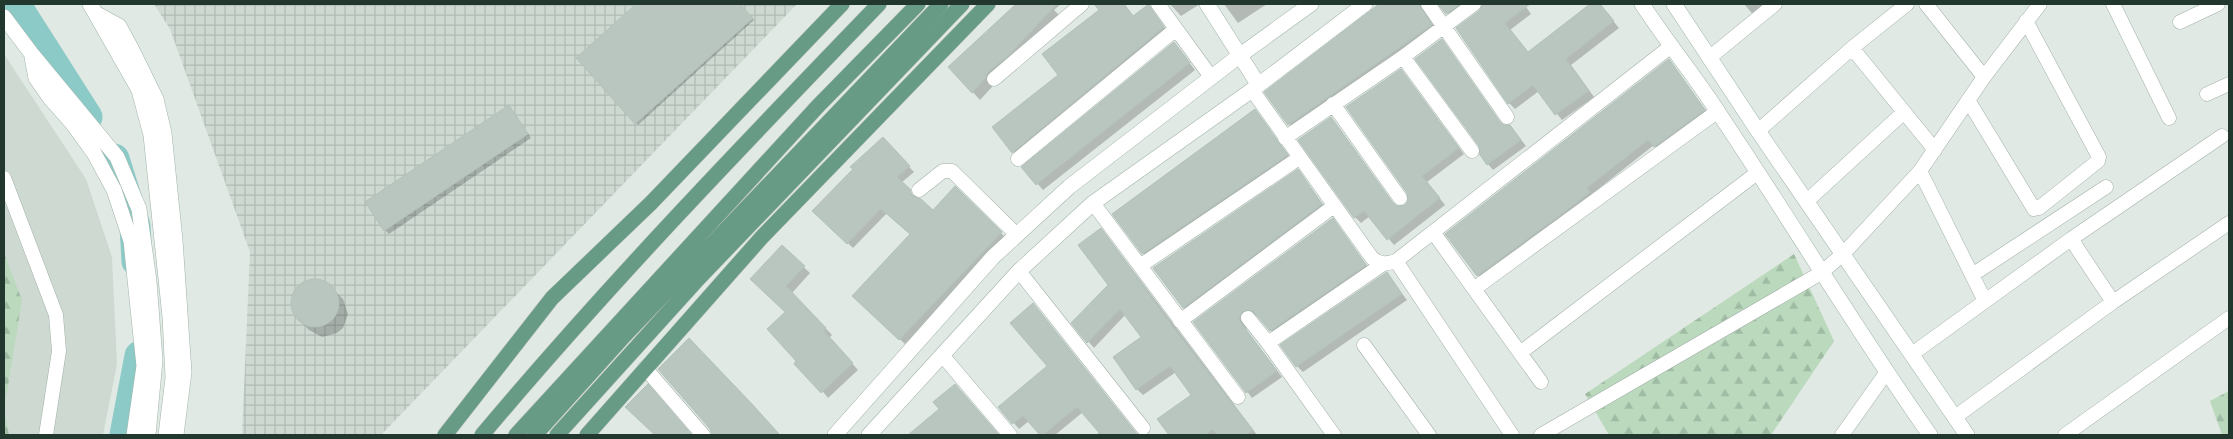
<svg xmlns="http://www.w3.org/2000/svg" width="2233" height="439" font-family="'Golos Text',sans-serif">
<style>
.built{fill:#ced9d2}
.industrial{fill:url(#industrial-grid)}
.forest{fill:url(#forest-firs)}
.shadow{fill:#0003}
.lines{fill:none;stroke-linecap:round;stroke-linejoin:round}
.river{stroke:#8ccac8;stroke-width:31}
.building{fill:#b8c6bf;stroke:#b3c2b9}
.street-casing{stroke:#a3b0a9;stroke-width:15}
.secondary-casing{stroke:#a0b4a9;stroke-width:16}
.primary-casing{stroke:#bdc3c0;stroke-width:16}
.street{stroke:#fff;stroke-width:14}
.secondary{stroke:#fff;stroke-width:15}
.primary{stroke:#689b85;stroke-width:15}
</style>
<defs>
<pattern id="industrial-grid" width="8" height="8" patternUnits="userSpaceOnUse" patternTransform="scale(1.25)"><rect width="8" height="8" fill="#ced9d2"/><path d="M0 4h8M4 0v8" fill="none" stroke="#b1bbb5"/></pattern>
<pattern id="forest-firs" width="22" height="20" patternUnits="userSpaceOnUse" patternTransform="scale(1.25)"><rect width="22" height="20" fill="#bad9bd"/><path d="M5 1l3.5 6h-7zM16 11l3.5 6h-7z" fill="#a0bba3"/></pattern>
</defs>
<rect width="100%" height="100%" fill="#e0e9e3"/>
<path class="built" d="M4 54 86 179 112 257 117 364 103 435H4Z"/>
<path class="industrial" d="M154 4H797L381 435H242L250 252 170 29Z"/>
<path class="forest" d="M4 253 22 300 4 410 9 435H4Z
M1794 254 1834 341 1771 435H1609L1585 394Z
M2229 391V435H2222L2210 401Z"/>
<path class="shadow" d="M638 4H739L754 20 638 125 577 58Z
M1018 4H1061L1054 10 1060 16 995 80 992 87 980 100 950 67Z
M1100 4H1124L1134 17 1149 5 1169 34 1019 157 1013 152 1101 10 1097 6Z
M1170 4H1200L1181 16Z
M1224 4H1267L1238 23Z
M1382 4H1428L1425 12 1437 31 1295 131 1266 93Z
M1440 4H1474L1453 19Z
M1484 4H1524L1531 14 1510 30 1529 53 1592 4H1599L1619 28 1571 65 1594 97 1562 120 1539 91 1515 109 1509 103 1481 11Z
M1744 4H1775L1756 18Z
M1442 41 1503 126 1515 132 1526 146 1493 170 1488 164Z
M1174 43 1195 70 1043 190 1023 167Z
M1669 61 1710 116 1660 152 1654 145 1592 194 1595 198 1484 281 1478 275Z
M1401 71 1464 154 1427 182 1445 205 1394 245 1370 216 1361 223 1355 217 1300 140 1331 118 1396 207H1405L1409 202Z
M513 111 531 138 389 234 385 230Z
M1255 111 1293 161 1149 259 1143 253Z
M882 138 914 172 901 183 916 198 933 211 955 188 1006 238 905 344 853 296 911 235 887 213 853 248 814 211Z
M1298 171 1327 210 1189 313 1183 307Z
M1333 220 1371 271 1276 336 1258 315 1249 316 1245 322 1247 331 1282 377 1252 398 1195 322Z
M1101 230 1107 236 1257 435H1171L1159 419 1193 395 1176 372 1143 395 1137 389 1114 358 1143 337 1126 314 1094 348 1073 323 1109 286Z
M782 247 810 273 792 293 832 335 829 338 858 370 828 398 798 361 787 312Z
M1387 274 1407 300 1303 372 1297 366Z
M312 280H320L333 289 343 299 348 314 343 328 337 333 322 337 309 330 294 314 292 299 299 286Z
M1039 311 1137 435H1096L1100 432 1083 412 1055 435H1041L1029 421 1019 429 1000 407 1048 366Z
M689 340 778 435H712Z
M959 389 998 435H910L941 409Z"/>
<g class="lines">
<path class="river" d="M15 4 87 117
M114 159 135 226 137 261
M125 435 140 356"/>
</g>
<path class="building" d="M636 4H740L753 18 635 124 576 58Z
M1016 4H1057L1008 56 988 72 985 79 972 93 948 67Z
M1094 4H1124L1133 16 1149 4 1151 9 1164 27 1012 153 992 127 1058 75 1042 54 1099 10Z
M1379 4H1419L1432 25 1288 125 1264 92Z
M1438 4H1460L1446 14Z
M1483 4H1530L1505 23 1528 52 1590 4H1600L1614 21 1566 59 1589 91 1555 115 1533 85 1508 104 1456 28 1479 11Z
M1442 39 1500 122 1504 125H1510L1521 140 1487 165 1480 155 1479 146 1415 59Z
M1174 42 1190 63 1036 185 1021 167Z
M1669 59 1705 110 1654 147 1648 140 1587 188 1590 192 1567 210 1477 276 1445 234Z
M1401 69 1459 148 1422 176 1440 198 1387 240 1364 211 1354 218 1298 140 1331 117 1393 203 1397 206 1405 205 1408 201 1407 193 1346 107Z
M509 105 528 134 384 231 365 202Z
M1255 109 1288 155 1142 254 1112 214Z
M883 137 910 166 897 177 910 189 912 196 921 199 933 210 955 186 1002 232 899 340 852 296 910 234 881 209 847 244 812 211 853 169 850 167Z
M1298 169 1322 204 1183 308 1153 268Z
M1333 218 1366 265 1270 331 1252 310 1242 312 1239 319 1241 323 1277 371 1246 393 1193 322Z
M1101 228 1173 327 1253 430 1246 435H1217L1213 429 1205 435H1169L1157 419 1191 395 1170 366 1136 390 1113 357 1141 337 1120 309 1087 343 1071 323 1108 285 1078 245Z
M782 245 805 266 786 286 826 328 824 331 853 363 821 393 794 364 796 361 767 329 785 312 750 279Z
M1387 272 1402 294 1296 367 1280 345Z
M291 303a24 24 0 1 1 48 0a24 24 0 1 1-48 0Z
M1033 303 1136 433 1138 435H1101L1077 407 1043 435H1040L1023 416 1012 424 998 407 1047 366 1010 323Z
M689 338 752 404 780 435H712L710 429 658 369Z
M648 384 692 435H655L625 407Z
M955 384 999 435H908L939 409 933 402Z"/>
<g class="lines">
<g class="street-casing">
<path id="street" d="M1158 4 1211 77
M1428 4 1507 117
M1926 4 1984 77
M2113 4 2169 118
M2180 22 2218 4
M1852 48 1935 150
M1403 57 1472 151
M1709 58 1775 4
M994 79 1082 4
M1252 90 1372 258C1381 265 1387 264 1396 261L1670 47
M2207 94 2229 84
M1968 100 2034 209 2039 208 2098 161 2099 157 2026 21
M1333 104 1400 198
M1758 131 1852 48 1907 4
M1285 138 1403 57 1474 4
M1018 159 1176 29
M1920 171 1985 301
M4 178 56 315 59 351 46 435
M919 190 943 171H952L1017 235
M1807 201 1904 112
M1093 203 1238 397
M1433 232 1541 382
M2071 239 2113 302
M1396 261 1512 435
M1140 266 1299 158
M1019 271 1143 428
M1972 275 2106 187
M1474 289 1718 111
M1248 318 1268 343 1334 435
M1180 321 1334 206
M1268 343 1383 264
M1364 345 1429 435
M1520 353 1757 173
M1912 354 2071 239 2222 136
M942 355 1010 435
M645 368 703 435
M1955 417 2113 302 2229 223
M1541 435 1821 273 1843 254 1920 171 1984 77 2040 4
M1842 435 1886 373
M2065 435 2229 318"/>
</g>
<g class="secondary-casing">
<path id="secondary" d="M90 4 139 90 151 135 170 317 173 378 166 435
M1207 4 1258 84
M1642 4C1666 41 1694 75 1718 112 1790 219 1856 330 1930 435
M1674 4 1758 131 1967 435
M97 14 119 26 131 48 156 99 164 133 175 240 184 372 176 435
M4 17 31 53 117 157 139 209 149 281 155 360 148 435
M32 57 36 78 50 98 73 124 94 153 114 190 131 241 144 366 134 435
M835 435 993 257 1069 187 1239 56 1311 4
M869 435 1019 271 1093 203 1252 90 1365 4"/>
</g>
<g class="primary-casing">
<path id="primary" d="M445 435 552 298 651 203 842 4
M482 435C608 285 743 145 879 4
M516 435 818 106 918 4
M535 435 625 335 941 4
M557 435 699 278 962 4
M587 435 762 237 988 4"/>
</g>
<use href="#street" class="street"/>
<use href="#secondary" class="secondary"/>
<use href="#primary" class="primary"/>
</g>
<rect width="2233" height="439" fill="none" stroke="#22382e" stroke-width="10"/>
</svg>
